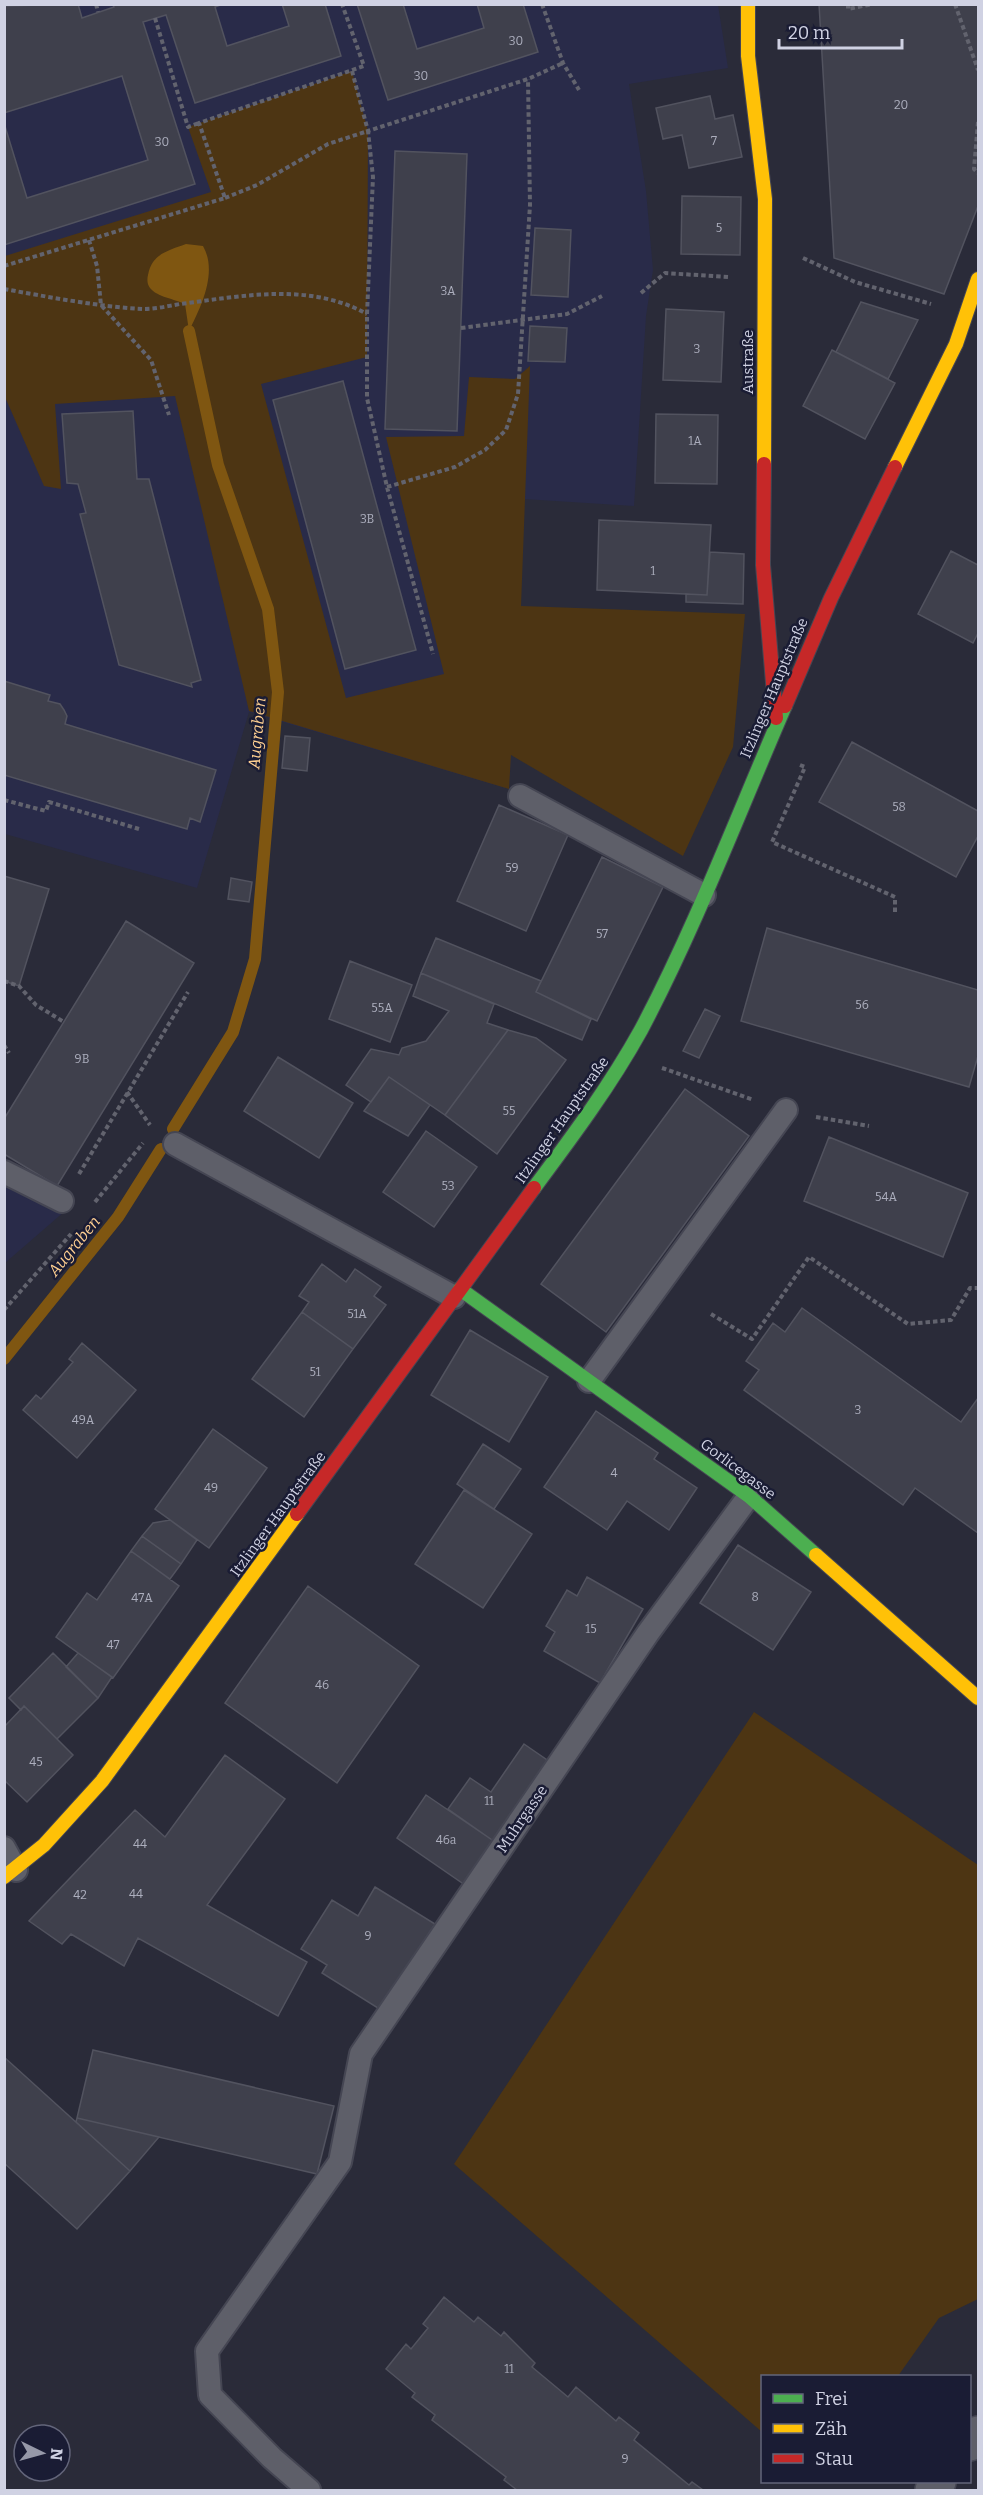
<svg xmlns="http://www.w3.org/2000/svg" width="983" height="2495" font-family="Bitter,serif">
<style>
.built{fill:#292b49}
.green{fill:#4d3513}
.water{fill:#7f5611}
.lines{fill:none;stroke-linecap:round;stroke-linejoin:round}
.stream{stroke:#7f5611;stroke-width:12}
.building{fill:#3f404c;stroke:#52535f;stroke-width:1.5}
.lane-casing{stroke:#454653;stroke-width:26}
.street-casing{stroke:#454653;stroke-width:36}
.fast-casing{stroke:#454653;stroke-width:16}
.slow-casing{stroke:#454653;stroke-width:16}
.jam-casing{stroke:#454653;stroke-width:16}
.path{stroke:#62636e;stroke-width:4;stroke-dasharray:4.5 3;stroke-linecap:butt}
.lane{stroke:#5e5f69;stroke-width:22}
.street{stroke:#5e5f69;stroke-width:33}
.fast{stroke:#4caf50;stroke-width:14}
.slow{stroke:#ffc107;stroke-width:14}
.jam{stroke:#c62828;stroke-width:14}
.labels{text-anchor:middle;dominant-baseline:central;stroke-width:5;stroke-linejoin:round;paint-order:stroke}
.number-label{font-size:12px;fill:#acaebd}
.street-label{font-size:15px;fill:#d0d2e3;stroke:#1a1c34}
.water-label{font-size:16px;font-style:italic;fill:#fecf91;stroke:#1a1c34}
</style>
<rect width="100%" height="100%" fill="#2a2b39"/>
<path class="built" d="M4 5H718L728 68 629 84 646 191 653 270 646 316 634 506 524 499 520 606 509 789 249 712 197 888 5 834Z
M4 1180 65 1211 5 1263H4Z"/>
<path class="green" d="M352 71 368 131 367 357 261 384 346 698 444 674 386 437 464 436 469 377 515 379 530 366 521 606 745 614 733 747 683 856 511 755 509 789 249 711 175 396 55 404 61 489 44 486 5 397V256L211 192 188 127Z
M754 1712 978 1865V2299L939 2318 898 2376H762V2432L454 2164Z"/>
<path class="water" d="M186 244 203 246C218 272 201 307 189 331L185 304C175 299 157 297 150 288 147 284 147 279 148 275 152 254 167 251 186 244Z"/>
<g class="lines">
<path class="stream" d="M173 1129 233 1032 255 959 278 692 268 609 218 465 189 331
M4 1359 118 1217 161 1149"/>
</g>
<path class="building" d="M78 4 82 18 114 7 113 4H223L215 7 227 46 289 26 282 4H325L341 56 195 103 166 15 143 22 195 184 4 245V123L27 198 148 160 122 76 4 113V6Z
M357 4H403L417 49 484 28 477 4H523L538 52 388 100Z
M819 4H978V206L944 294 834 258Z
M710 96 715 119 733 115 742 157 689 168 682 135 663 139 656 108Z
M395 151 467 154 457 431 385 429Z
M682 196 741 197 740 255 681 254Z
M535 228 571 230 568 297 531 295Z
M861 302 918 320 888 379 836 352Z
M666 309 724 312 721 382 663 380Z
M530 326 567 328 565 362 528 361Z
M832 350 895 383 865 439 803 406Z
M343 381 416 650 345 669 273 400Z
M133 411 137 479H149L201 680 191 683 192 687 119 665 80 514 86 513 78 484 67 483 62 414Z
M656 414 718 415 717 484 655 483Z
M599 520 711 525 707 595 597 590Z
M951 551 978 565V633L973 643 918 614Z
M710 552 744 554 743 604 686 602V594L707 595Z
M4 681 50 695 48 701 60 704 64 710 67 716 65 724 216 770 200 822 190 818 187 829 4 775Z
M285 736 310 738 307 771 282 768Z
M852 742 978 811V836L956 877 819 802Z
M499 805 568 835 526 931 457 901Z
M602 857 663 887 597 1021 536 992Z
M4 876 49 889 19 986 4 981Z
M231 878 252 882 249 902 228 899Z
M126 921 194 963 57 1186 4 1154V1119Z
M767 928 978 990V1056L969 1087 741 1021Z
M436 938 541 981 536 992 591 1019 582 1040 421 973Z
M350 961 412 985 390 1042 329 1019Z
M421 973 494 1004 487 1023 508 1030 445 1115 389 1077 371 1102 346 1085 371 1049 399 1055 402 1048 426 1041 449 1011 413 996Z
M705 1009 720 1016 699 1058 683 1051Z
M508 1030 536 1038 566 1060 497 1154 445 1115Z
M278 1057 353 1103 319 1158 244 1111Z
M389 1077 430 1105 408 1136 364 1111Z
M685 1089 749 1136 606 1332 541 1284Z
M426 1131 477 1167 434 1227 383 1192Z
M829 1137 968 1193 943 1257 804 1201Z
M322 1264 346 1282 355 1269 381 1287 374 1296 386 1305 353 1349 302 1312 309 1302 299 1296Z
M802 1308 961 1422 978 1398V1533L915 1488 903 1505 744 1390 759 1370 746 1361 773 1323 785 1332Z
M302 1312 353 1349 304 1417 252 1379Z
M470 1330 548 1377 509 1442 431 1395Z
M82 1343 136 1390 77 1458 23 1410 36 1395 41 1399 73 1362 69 1359Z
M596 1411 658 1453 654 1459 697 1488 669 1530 627 1501 607 1530 544 1487Z
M213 1429 267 1468 209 1548 155 1509Z
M483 1444 521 1469 494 1509 457 1484Z
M464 1490 532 1534 483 1608 415 1564Z
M170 1520 197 1540 181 1564 142 1536 153 1523Z
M142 1536 181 1564 170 1579 131 1551Z
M738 1545 811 1592 773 1650 700 1603Z
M131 1551 179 1586 113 1678 56 1637 87 1593 97 1600Z
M587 1577 643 1609 600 1683 544 1651 555 1632 546 1626 567 1590 577 1596Z
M308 1586 419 1666 337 1783 225 1703Z
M53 1653 98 1698 57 1739 24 1706 21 1710 9 1698Z
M78 1653 112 1677 98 1698 66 1667Z
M24 1706 73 1755 27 1802 4 1780V1727Z
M524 1744 550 1762 495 1842 448 1809 470 1778 491 1792Z
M225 1755 285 1799 207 1905 307 1962 278 2016 138 1938 124 1966 71 1934 62 1944 29 1921 135 1810 165 1837Z
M426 1795 495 1842 465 1885 397 1838Z
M375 1887 435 1924 381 2010 322 1973 327 1965 301 1949 332 1900 358 1916Z
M93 2050 334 2106 317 2174 77 2118Z
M4 2057 130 2171 77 2229 4 2163Z
M77 2118 159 2137 130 2171 76 2122Z
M444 2297 474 2322 478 2317 501 2336 504 2332 535 2363 532 2367 568 2397 576 2387 616 2421 619 2417 639 2433 634 2440 689 2485 692 2482 703 2490H517L504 2480 506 2477 432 2420 435 2415 412 2397 415 2393 386 2369 406 2344 411 2349 428 2328 423 2324Z"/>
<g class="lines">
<g class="lane-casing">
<path id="lane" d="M520 796 704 895
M175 1144 454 1297
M4 1172 62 1201
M589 1381 786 1110
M4 1848 16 1870
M309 2490 272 2458 210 2395 207 2351 340 2162 361 2054 648 1633 749 1496"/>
</g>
<g class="street-casing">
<path id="street" d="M970 2444 978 2433
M932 2490 939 2482"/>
</g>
<g class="fast-casing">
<path id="fast" d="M534 1188C572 1137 610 1086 641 1030 696 926 738 814 785 706
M460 1289 749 1496 816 1555"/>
</g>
<g class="slow-casing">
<path id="slow" d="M748 4V56L765 199 764 464
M895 467 956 344 978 279
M816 1555 978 1698
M4 1877 44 1845 102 1781 297 1514"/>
</g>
<g class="jam-casing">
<path id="jam" d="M764 464 763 565 776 718
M785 706 831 598 895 467
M297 1514 534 1188"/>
</g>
<path class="path" d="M96 4 98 12
M542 4 563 63 579 90
M848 4V9L873 4
M955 4 978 70
M155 18 188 127 199 123
M352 71 368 131 528 79 563 63
M978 122 974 169 978 173
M225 198 257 185 328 144 368 131 373 177 367 314V398L387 487 433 654
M89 240 97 266 101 305 151 360 169 415
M803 258 855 282 931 304
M4 266 225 198 199 123 364 66 342 4
M4 289C49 297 100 307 144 309 156 309 168 306 180 304 243 296 309 282 367 314
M641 293 665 273 728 277
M461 328 567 314 602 296
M387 487 455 467 485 450 506 430 518 394 530 205 528 79
M800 765 805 767 772 842 895 897V914
M4 800 46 811 49 802 139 829
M4 981 19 986 36 1005 64 1022
M4 1045 9 1053
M662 1068 754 1100
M127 1092 150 1125
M816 1117 869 1126
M79 1174 188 992
M95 1202 143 1143
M4 1310 71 1234
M711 1314 752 1339 809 1257 908 1324 951 1320 970 1288H978"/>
<use href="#lane" class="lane"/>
<use href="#street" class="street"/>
<use href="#fast" class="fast"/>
<use href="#slow" class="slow"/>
<use href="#jam" class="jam"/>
</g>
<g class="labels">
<g class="number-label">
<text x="516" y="41">30</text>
<text x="421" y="76">30</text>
<text x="901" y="105">20</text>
<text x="714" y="141">7</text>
<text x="162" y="142">30</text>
<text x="719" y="228">5</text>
<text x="448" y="291">3A</text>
<text x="697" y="349">3</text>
<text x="695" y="441">1A</text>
<text x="367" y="519">3B</text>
<text x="653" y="571">1</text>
<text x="899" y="807">58</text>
<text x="512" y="868">59</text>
<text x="602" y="934">57</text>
<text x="862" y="1005">56</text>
<text x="382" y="1008">55A</text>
<text x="82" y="1059">9B</text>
<text x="509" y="1111">55</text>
<text x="448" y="1186">53</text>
<text x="886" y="1197">54A</text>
<text x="357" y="1314">51A</text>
<text x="315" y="1372">51</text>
<text x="858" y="1410">3</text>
<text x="83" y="1420">49A</text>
<text x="614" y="1473">4</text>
<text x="211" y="1488">49</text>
<text x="755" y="1597">8</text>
<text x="142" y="1598">47A</text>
<text x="591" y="1629">15</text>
<text x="113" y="1645">47</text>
<text x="322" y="1685">46</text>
<text x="36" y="1762">45</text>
<text x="489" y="1801">11</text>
<text x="446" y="1840">46a</text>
<text x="140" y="1844">44</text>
<text x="136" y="1894">44</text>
<text x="80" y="1895">42</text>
<text x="368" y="1936">9</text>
<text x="509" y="2369">11</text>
<text x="625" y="2459">9</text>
</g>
<g class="street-label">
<text transform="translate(748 362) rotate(-90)">Austraße</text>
<text transform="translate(774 688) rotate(-67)">Itzlinger Hauptstraße</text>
<text transform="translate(562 1120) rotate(-55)">Itzlinger Hauptstraße</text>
<text transform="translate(738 1469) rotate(37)">Gorlicegasse</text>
<text transform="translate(278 1514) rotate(-54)">Itzlinger Hauptstraße</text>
<text transform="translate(522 1819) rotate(-56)">Muhrgasse</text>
</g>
<g class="water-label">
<text transform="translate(257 733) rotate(-85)">Augraben</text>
<text transform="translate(74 1246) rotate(-51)">Augraben</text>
</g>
</g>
<rect width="983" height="2495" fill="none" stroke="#d0d2e3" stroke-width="12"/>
<rect x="761" y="2375" width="210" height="108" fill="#1a1c34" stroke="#63657a" stroke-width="1.5"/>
<rect x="773" y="2394" width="30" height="9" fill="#4caf50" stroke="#63657a" stroke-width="1.5"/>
<text x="815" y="2405" font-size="18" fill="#d0d2e3">Frei</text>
<rect x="773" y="2424" width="30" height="9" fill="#ffc107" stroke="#63657a" stroke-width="1.5"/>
<text x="815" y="2435" font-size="18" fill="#d0d2e3">Zäh</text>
<rect x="773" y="2454" width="30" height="9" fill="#c62828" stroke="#63657a" stroke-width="1.5"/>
<text x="815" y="2465" font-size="18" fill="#d0d2e3">Stau</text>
<g transform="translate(42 2453) rotate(95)"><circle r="28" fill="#1a1c34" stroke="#63657a" stroke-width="1.5"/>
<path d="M0-4.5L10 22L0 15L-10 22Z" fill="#9698a8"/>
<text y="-9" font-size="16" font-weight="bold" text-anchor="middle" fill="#d0d2e3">N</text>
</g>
<path d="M779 39v9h123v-9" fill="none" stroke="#d0d2e3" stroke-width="3"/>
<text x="788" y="39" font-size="18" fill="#d0d2e3" stroke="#1a1c34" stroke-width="4.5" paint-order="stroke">20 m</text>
</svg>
